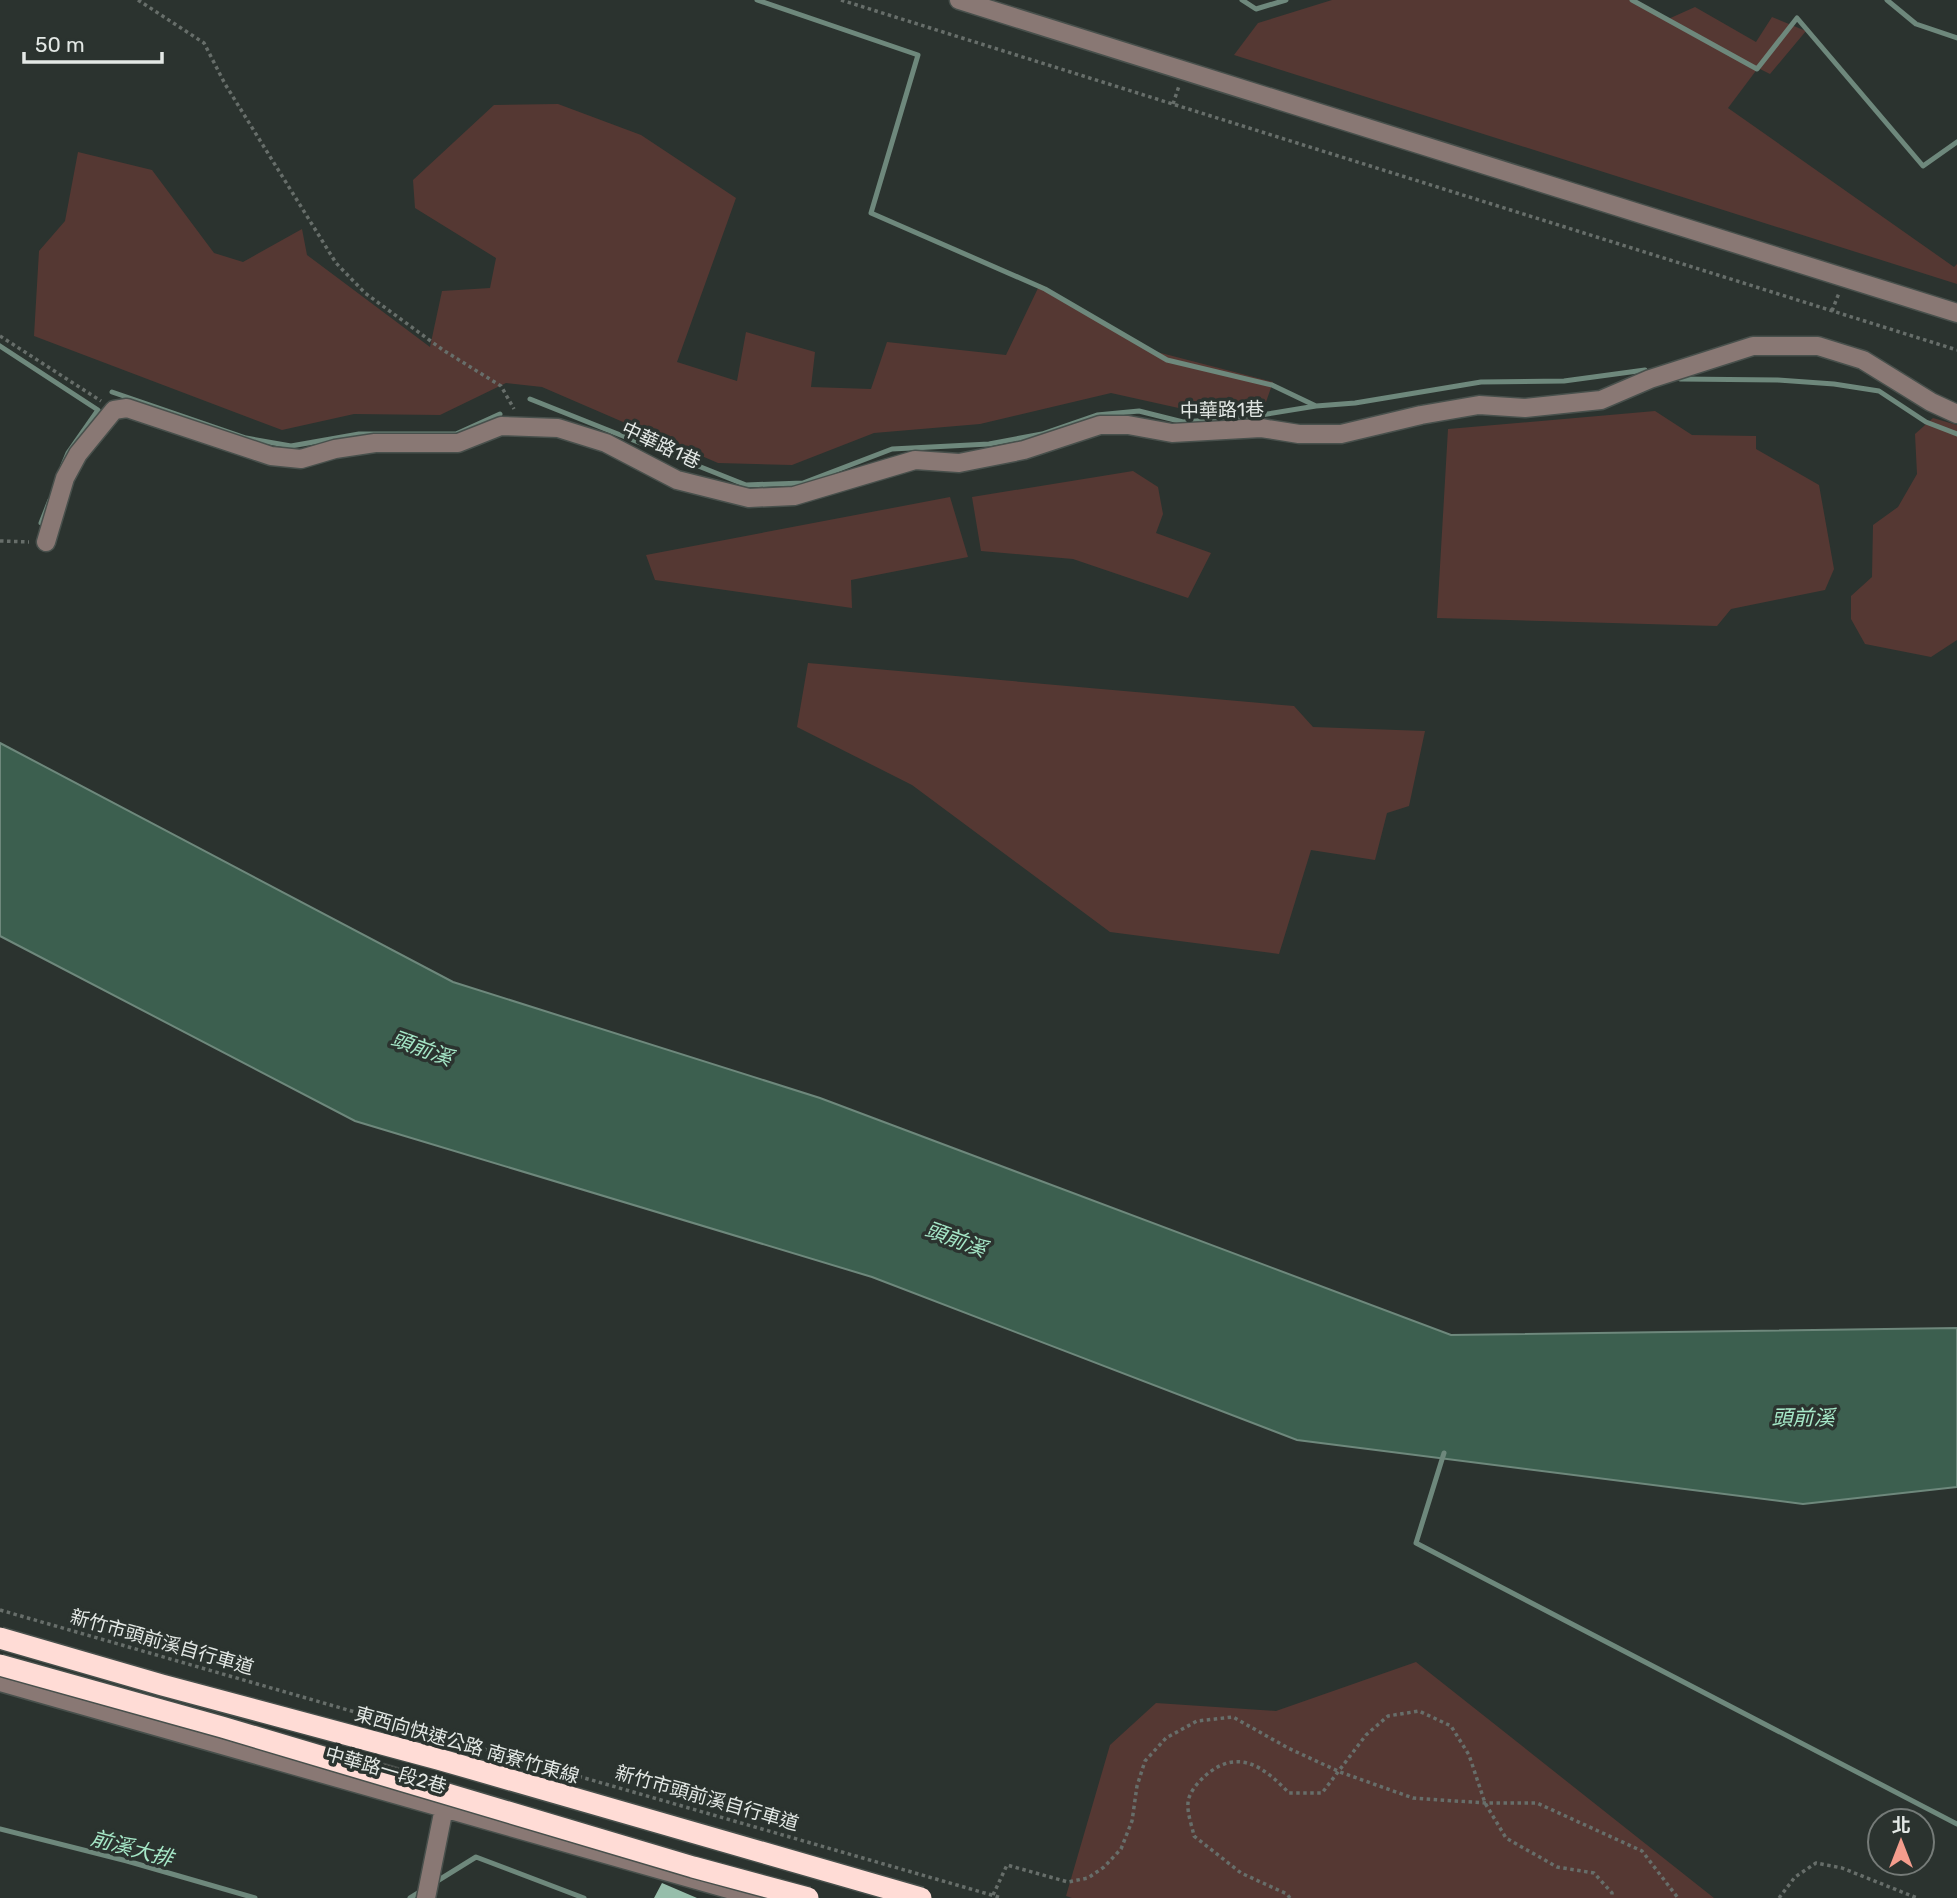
<svg xmlns="http://www.w3.org/2000/svg" width="1957" height="1898" font-family="Rubik,'Noto Sans TC',sans-serif">
<style>
.green{fill:#553833}
.water{fill:#3c5f4f;stroke:#6e887c;stroke-width:2}
.lines{fill:none;stroke-linecap:round;stroke-linejoin:round}
.stream{stroke:#6e887c;stroke-width:5}
.building{fill:#97beab}
.minor-casing{stroke:#48504c;stroke-width:21}
.path{stroke:#676e6a;stroke-width:3.5;stroke-dasharray:3.5 3.5;stroke-linecap:butt}
.minor{stroke:#897874;stroke-width:18}
.highway-bridge-casing{stroke:#48504c;stroke-width:24;stroke-linecap:butt}
.highway-bridge{stroke:#ffdcd6;stroke-width:21}
.labels{text-anchor:middle;dominant-baseline:central;stroke-width:7;stroke-linejoin:round;paint-order:stroke}
.street-label{font-size:19px;fill:#e3e8e5;stroke:#2b332f}
.water-label{font-size:21px;font-style:italic;fill:#a6e8c8;stroke:#2b332f}
</style>
<rect width="100%" height="100%" fill="#2b332f"/>
<path class="green" d="M1332 0H1630L1666 20 1695 7 1756 42 1772 17 1806 31 1770 74 1758 68 1728 108 1954 267 1957 264V284L1234 55 1258 23Z
M558 104 641 135 736 198 677 362 737 381 746 332 815 352 811 387 871 389 887 342 1006 355 1040 284 1157 352 1273 382 1266 402 1192 411 1111 393 980 424 874 433 792 465 718 463 542 387 506 383 440 415 354 414 282 430 34 336 39 251 65 221 78 152 152 170 214 253 243 262 302 229 307 255 430 347 442 291 490 288 496 258 415 208 413 180 494 105Z
M1655 411 1692 435 1756 436V449L1819 485 1834 569 1825 590 1731 609 1717 626 1437 618 1448 429Z
M1933 418 1957 425V640L1931 657 1865 644 1851 619V596L1872 577 1873 525 1898 507 1917 474 1915 434Z
M1133 471 1158 487 1163 514 1156 533 1211 553 1188 598 1073 559 981 551 972 497Z
M950 497 968 557 851 580 852 608 655 580 646 555Z
M808 663 1294 706 1313 727 1425 731 1409 806 1387 813 1375 860 1311 850 1279 954 1110 932 912 785 797 727Z
M1416 1662 1714 1898H1072L1066 1896 1110 1745 1156 1703 1276 1711Z"/>
<path class="water" d="M0 743 453 982 820 1098 1451 1335 1957 1328V1487L1803 1504 1297 1440 872 1277 355 1121 0 936Z"/>
<g class="lines">
<path class="stream" d="M757 0 918 55 871 213 1045 289 1167 360 1272 385 1316 406
M1242 0 1256 9 1286 0
M1632 0 1757 69 1797 18 1923 166 1957 142
M1887 0 1916 24 1957 38
M0 346 98 410 68 453 63 465
M1680 379 1778 380 1834 384 1879 391 1926 422 1957 434
M112 392 246 438 291 446 359 434H456L500 414
M530 399 746 485 803 483 892 449 989 444 1042 434 1097 415 1139 411 1183 422 1249 417 1316 406 1355 403 1481 382 1564 381 1645 370
M41 523 50 500
M1444 1453 1416 1543 1957 1824
M0 1829 127 1861 255 1898
M434 1883 476 1857 584 1898
M410 1898 423 1890"/>
</g>
<path class="building" d="M662 1883 697 1898H654Z"/>
<g class="lines">
<g class="minor-casing">
<path id="minor" d="M959 0 1957 313
M46 542 65 478 78 454 114 410 127 408 271 456 301 459 335 449 375 443H458L501 426 558 428 606 443 677 480 749 498 794 496 915 460 959 463 1024 450 1100 425H1128L1172 433 1261 428 1299 434H1341L1421 415 1479 405 1525 408 1601 400 1650 379 1753 346H1818L1863 360 1931 402 1957 414
M0 1682 760 1898
M426 1898 444 1808"/>
</g>
<path class="path" d="M138 0 204 43 225 84 336 263 365 293 443 350 501 386 514 409
M841 0 1957 350
M1173 104 1179 86
M1832 311 1839 293
M0 336 101 401
M0 541 29 542
M0 1610 1002 1898
M993 1895 1007 1865 1068 1882 1088 1878 1104 1867 1121 1849 1132 1821 1137 1786 1145 1761 1166 1738 1197 1721 1233 1717 1288 1748 1340 1772 1413 1798 1485 1803H1537L1642 1851 1678 1898
M1290 1898 1287 1894 1241 1873 1194 1836C1192 1826 1187 1813 1188 1803 1188 1794 1198 1782 1205 1776 1238 1747 1264 1767 1289 1793H1322L1366 1735 1388 1716 1419 1711 1451 1726 1469 1755 1485 1803 1506 1838 1557 1867 1594 1873 1612 1893V1898
M1779 1898 1795 1877 1816 1863 1842 1868 1917 1898"/>
<use href="#minor" class="minor"/>
<g class="highway-bridge-casing">
<path id="highway-bridge" d="M0 1638 162 1685 438 1759 921 1898
M0 1665 222 1727 693 1867 808 1898"/>
</g>
<use href="#highway-bridge" class="highway-bridge"/>
</g>
<g class="labels">
<g class="street-label">
<text transform="translate(1222 410) rotate(-1)">中華路1巷</text>
<text transform="translate(661 445) rotate(25)">中華路1巷</text>
<text transform="translate(162 1642) rotate(16)">新竹市頭前溪自行車道</text>
<text transform="translate(467 1745) rotate(16)">東西向快速公路 南寮竹東線</text>
<text transform="translate(386 1770) rotate(16)">中華路一段2巷</text>
<text transform="translate(707 1798) rotate(16)">新竹市頭前溪自行車道</text>
</g>
<g class="water-label">
<text transform="translate(422 1048) rotate(20)">頭前溪</text>
<text transform="translate(956 1239) rotate(20)">頭前溪</text>
<text x="1803" y="1417">頭前溪</text>
<text transform="translate(132 1848) rotate(15)">前溪大排</text>
</g>
</g>
<g transform="translate(1901 1842)"><circle r="33" fill="#2b332f" stroke="#757b78" stroke-width="2"/>
<path d="M0-5L12 26L0 18L-12 26Z" fill="#f49d8d"/>
<text y="-10" font-size="19" font-weight="bold" text-anchor="middle" fill="#e3e8e5">北</text>
</g>
<path d="M24 52v10h138v-10" fill="none" stroke="#e3e8e5" stroke-width="3.5"/>
<text x="35" y="52" font-size="21" fill="#e3e8e5" stroke="#2b332f" stroke-width="5" paint-order="stroke">50 m</text>
</svg>
